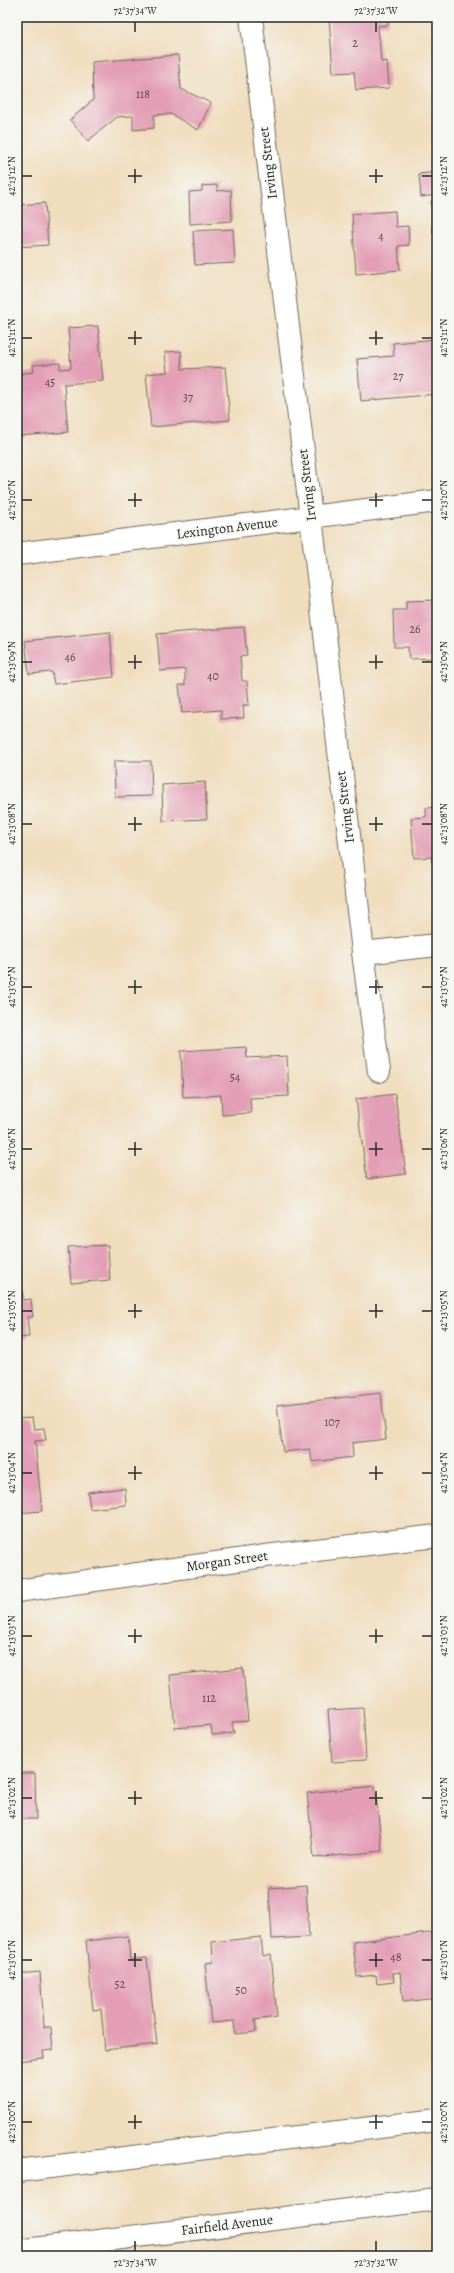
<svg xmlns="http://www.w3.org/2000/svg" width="454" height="2273" font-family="Alegreya,serif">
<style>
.building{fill:#e39eb5}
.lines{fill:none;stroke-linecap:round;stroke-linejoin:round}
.minor-casing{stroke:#70695e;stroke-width:24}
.minor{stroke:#fff;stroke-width:22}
.ticks{fill:none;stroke:#2b2b2b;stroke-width:1.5}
.labels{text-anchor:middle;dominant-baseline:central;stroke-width:3;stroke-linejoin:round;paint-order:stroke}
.number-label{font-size:12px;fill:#59484e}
.street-label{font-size:14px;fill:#2b2b2b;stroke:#f6f6f2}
.neatline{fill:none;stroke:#2b2b2b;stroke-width:1.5}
.ticks-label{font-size:10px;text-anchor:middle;fill:#2b2b2b}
</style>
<rect width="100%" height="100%" fill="#f6f6f2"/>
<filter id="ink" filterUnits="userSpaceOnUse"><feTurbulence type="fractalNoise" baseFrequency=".025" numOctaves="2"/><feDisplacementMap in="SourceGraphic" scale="8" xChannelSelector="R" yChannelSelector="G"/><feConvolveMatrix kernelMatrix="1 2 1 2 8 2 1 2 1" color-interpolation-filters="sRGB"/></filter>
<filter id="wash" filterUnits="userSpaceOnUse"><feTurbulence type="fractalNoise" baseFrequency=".012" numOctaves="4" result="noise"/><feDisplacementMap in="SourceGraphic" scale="16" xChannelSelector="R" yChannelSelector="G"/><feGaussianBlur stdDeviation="0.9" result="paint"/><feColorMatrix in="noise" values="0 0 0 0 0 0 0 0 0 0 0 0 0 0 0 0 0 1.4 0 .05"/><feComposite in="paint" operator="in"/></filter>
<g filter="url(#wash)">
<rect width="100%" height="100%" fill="#f0ddbd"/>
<g id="blocks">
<path class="building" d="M329 17H388V25L378 26 381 62 387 61 389 88 356 90 354 72 333 73Z
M178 55 181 89 211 103 198 130 171 114 154 115V128L133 130V116L117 117 88 141 70 120 93 100 92 62Z
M437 172V195L421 197 419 174Z
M217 185V191L231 190 232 221 190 224 189 192 202 191V186Z
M431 201H437V234H433Z
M45 203 48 245 17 247V205Z
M395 211 396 227 408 226 409 245 398 246 400 270 356 274 352 214Z
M233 229 235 263 195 265 193 231Z
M98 326 103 381 64 384 68 432 20 436 19 427H17V374L34 372 33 365 60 363V369L71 368 68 328Z
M436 339 437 394 361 401 357 359 394 356 393 343Z
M181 351 182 369 225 367 230 420 151 427 146 374 167 372 165 352Z
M437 600V658L409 659 408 647H394L393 610H406V601Z
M244 627 247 655 240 656 242 681H247L249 705H243L244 718 221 719V710L182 713 179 685H185V669L160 671 157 634Z
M110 632 114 677 54 684 52 672 29 674 25 641Z
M114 761H151L152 796 115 797Z
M205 782 207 819 163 821 162 785Z
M437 807V862H432L431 857 414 858 411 818 426 817V808Z
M434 1022H437V1039H436Z
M246 1047 247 1058 287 1056 289 1096 250 1098 251 1113 222 1115 221 1095 183 1097 181 1051Z
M395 1094 406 1174 367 1179 356 1099Z
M108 1245 110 1280 71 1283 68 1247Z
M21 1273 23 1300 31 1299 33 1317H27L29 1337 17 1338V1274Z
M381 1393 386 1439 352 1443 353 1457 312 1462 310 1449 283 1452 277 1405Z
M32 1418 34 1429 44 1428 46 1440 35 1441 42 1511 17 1513V1419Z
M125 1488 126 1505 90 1509 88 1492Z
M243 1668 248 1721 232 1722 234 1733 212 1735 211 1725 175 1728 170 1675Z
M363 1708 366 1760 332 1762 328 1710Z
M17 1773H35L36 1819H18Z
M375 1786 382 1851 314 1858 307 1793Z
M306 1885 309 1937 272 1939 269 1888Z
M437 1932V1998L403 2002 400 1972 393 1973 394 1982 377 1984 376 1975 357 1977 353 1942Z
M128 1936 130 1960 147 1958 157 2044 105 2050 101 2009 93 2010 86 1941Z
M261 1937 263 1956 271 1954 277 2017 255 2020 256 2032 235 2034 234 2021 211 2023 205 1963 213 1962 212 1942Z
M40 1972 44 2027H51L53 2050 43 2051 44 2058 17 2061V1974Z"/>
</g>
</g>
<g filter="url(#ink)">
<use href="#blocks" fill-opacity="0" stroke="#70695e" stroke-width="1"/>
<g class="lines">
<g class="minor-casing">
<path id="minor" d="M251 17 364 960 379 1071
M17 554 437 501
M363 953 437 945
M17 1591 265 1556 437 1536
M17 2171 437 2120
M17 2251 437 2199"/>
</g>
<use href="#minor" class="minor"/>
</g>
</g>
<path class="ticks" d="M135 22V32M376 22V32M135 169V183M376 169V183M22 176H32M128 176H142M369 176H383M422 176H432M135 331V345M376 331V345M22 338H32M128 338H142M369 338H383M422 338H432M135 493V507M376 493V507M22 500H32M128 500H142M369 500H383M422 500H432M135 655V669M376 655V669M22 662H32M128 662H142M369 662H383M422 662H432M135 817V831M376 817V831M22 824H32M128 824H142M369 824H383M422 824H432M135 980V994M376 980V994M22 987H32M128 987H142M369 987H383M422 987H432M135 1142V1156M376 1142V1156M22 1149H32M128 1149H142M369 1149H383M422 1149H432M135 1304V1318M376 1304V1318M22 1311H32M128 1311H142M369 1311H383M422 1311H432M135 1466V1480M376 1466V1480M22 1473H32M128 1473H142M369 1473H383M422 1473H432M135 1629V1643M376 1629V1643M22 1636H32M128 1636H142M369 1636H383M422 1636H432M135 1791V1805M376 1791V1805M22 1798H32M128 1798H142M369 1798H383M422 1798H432M135 1953V1967M376 1953V1967M22 1960H32M128 1960H142M369 1960H383M422 1960H432M135 2115V2129M376 2115V2129M22 2122H32M128 2122H142M369 2122H383M422 2122H432M135 2241V2251M376 2241V2251"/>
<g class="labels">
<g class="number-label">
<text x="355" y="43">2</text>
<text x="143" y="94">118</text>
<text x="381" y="236">4</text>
<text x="398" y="376">27</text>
<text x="50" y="382">45</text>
<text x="188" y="397">37</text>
<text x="415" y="629">26</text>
<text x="70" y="657">46</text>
<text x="213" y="676">40</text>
<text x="235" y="1077">54</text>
<text x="332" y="1422">107</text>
<text x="209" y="1698">112</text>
<text x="396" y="1957">48</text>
<text x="120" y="1984">52</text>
<text x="241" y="1990">50</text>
</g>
<g class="street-label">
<text transform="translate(268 163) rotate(-97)">Irving Street</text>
<text transform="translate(307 485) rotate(-97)">Irving Street</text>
<text transform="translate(227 528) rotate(-7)">Lexington Avenue</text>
<text transform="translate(345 807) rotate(-97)">Irving Street</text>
<text transform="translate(227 1561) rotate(-8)">Morgan Street</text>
<text transform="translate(227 2225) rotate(-7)">Fairfield Avenue</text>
</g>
</g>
<rect width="454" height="2273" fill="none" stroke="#f6f6f2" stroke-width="44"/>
<rect x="22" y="22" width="410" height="2229" class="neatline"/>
<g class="ticks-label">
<text x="135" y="14">72°37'34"W</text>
<text x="376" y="14">72°37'32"W</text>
<text transform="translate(11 176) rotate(-90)" y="4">42°13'12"N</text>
<text transform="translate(443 176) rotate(-90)" y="4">42°13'12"N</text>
<text transform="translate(11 338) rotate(-90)" y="4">42°13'11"N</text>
<text transform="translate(443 338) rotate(-90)" y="4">42°13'11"N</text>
<text transform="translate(11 500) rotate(-90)" y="4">42°13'10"N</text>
<text transform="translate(443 500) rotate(-90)" y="4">42°13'10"N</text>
<text transform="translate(11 662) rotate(-90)" y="4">42°13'09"N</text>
<text transform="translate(443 662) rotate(-90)" y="4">42°13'09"N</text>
<text transform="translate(11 824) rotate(-90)" y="4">42°13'08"N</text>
<text transform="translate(443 824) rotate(-90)" y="4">42°13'08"N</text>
<text transform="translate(11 987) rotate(-90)" y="4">42°13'07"N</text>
<text transform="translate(443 987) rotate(-90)" y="4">42°13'07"N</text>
<text transform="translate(11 1149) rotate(-90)" y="4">42°13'06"N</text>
<text transform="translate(443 1149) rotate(-90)" y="4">42°13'06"N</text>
<text transform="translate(11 1311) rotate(-90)" y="4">42°13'05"N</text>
<text transform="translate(443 1311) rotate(-90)" y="4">42°13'05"N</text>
<text transform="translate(11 1473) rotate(-90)" y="4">42°13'04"N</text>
<text transform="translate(443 1473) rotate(-90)" y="4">42°13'04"N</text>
<text transform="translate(11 1636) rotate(-90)" y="4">42°13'03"N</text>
<text transform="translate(443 1636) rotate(-90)" y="4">42°13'03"N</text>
<text transform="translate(11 1798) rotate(-90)" y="4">42°13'02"N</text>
<text transform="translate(443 1798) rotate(-90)" y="4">42°13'02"N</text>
<text transform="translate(11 1960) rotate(-90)" y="4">42°13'01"N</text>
<text transform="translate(443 1960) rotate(-90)" y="4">42°13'01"N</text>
<text transform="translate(11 2122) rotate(-90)" y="4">42°13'00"N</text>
<text transform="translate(443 2122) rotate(-90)" y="4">42°13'00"N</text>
<text x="135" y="2266">72°37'34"W</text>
<text x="376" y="2266">72°37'32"W</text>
</g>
</svg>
